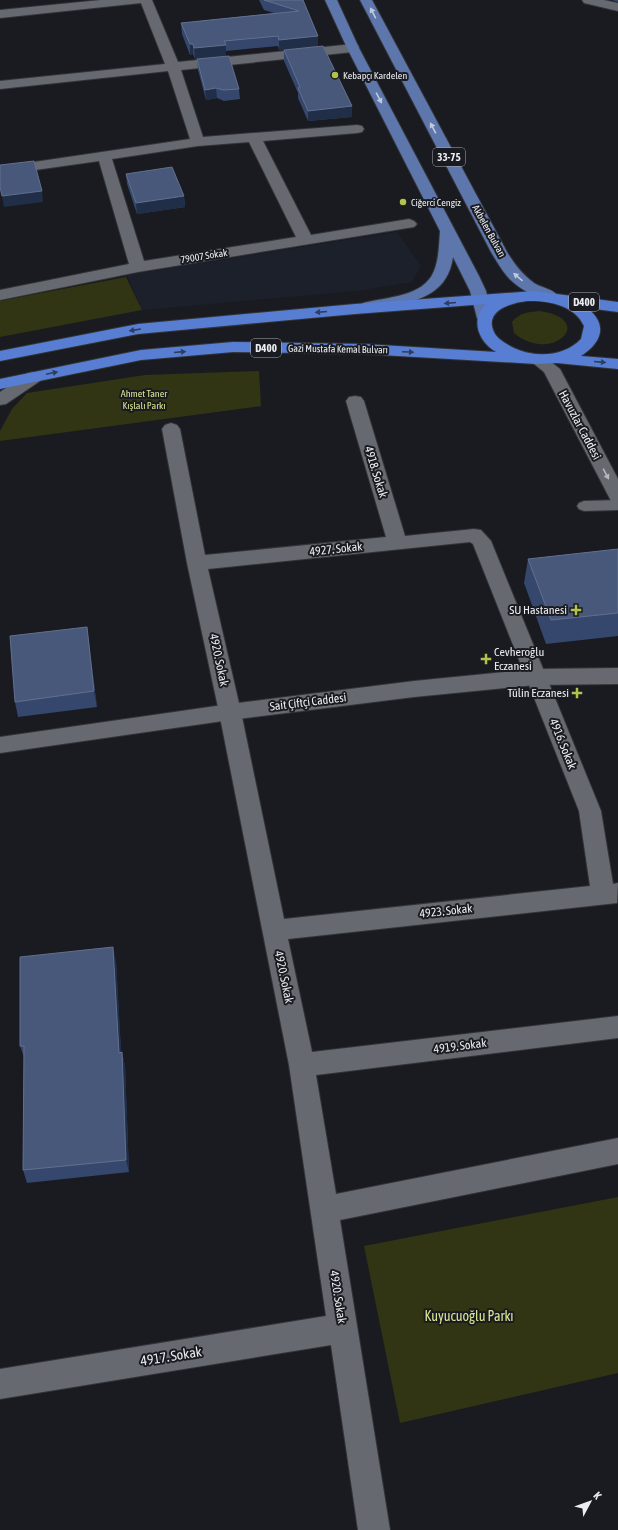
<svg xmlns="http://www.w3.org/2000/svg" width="618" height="1530" font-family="'Asap Condensed',sans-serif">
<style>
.built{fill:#1b202b}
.green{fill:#313514}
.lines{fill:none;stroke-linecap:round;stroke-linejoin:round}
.lane-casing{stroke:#333438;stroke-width:2}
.street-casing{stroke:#333438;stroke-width:2}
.secondary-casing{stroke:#333438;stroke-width:2}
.primary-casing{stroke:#333438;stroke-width:2}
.highway-casing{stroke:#333438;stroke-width:2}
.lane{fill:#666970;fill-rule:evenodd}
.street{fill:#666970;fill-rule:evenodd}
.secondary{fill:#666970;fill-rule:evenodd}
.primary{fill:#5d76ab;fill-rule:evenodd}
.highway{fill:#577ed2;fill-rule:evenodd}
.wall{fill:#35476d}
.shaded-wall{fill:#212e48}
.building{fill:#48587b;stroke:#62708e}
.oneway{fill:#c0c9dc}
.oneway2{fill:#2f3e5e}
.oneway3{fill:#b6b8bd}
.poi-dot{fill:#b3c24b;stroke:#191b20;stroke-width:1.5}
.labels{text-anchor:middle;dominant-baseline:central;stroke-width:4;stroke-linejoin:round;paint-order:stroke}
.far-poi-label{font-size:10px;fill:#ebedf1;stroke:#191b20;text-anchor:start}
.far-street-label{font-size:10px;fill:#ebedf1;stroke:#191b20}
.far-park-label{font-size:10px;fill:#d9e694;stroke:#191b20}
.shield{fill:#191b20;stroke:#acaeb2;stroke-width:1}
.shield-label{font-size:11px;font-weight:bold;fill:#ebedf1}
.street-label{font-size:12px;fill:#ebedf1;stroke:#191b20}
.poi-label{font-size:12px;fill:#ebedf1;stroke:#191b20;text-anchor:end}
.near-park-label{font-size:14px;fill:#d9e694;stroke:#191b20}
.near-street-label{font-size:14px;fill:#ebedf1;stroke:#191b20}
</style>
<rect width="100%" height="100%" fill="#191b20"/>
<path class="built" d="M397 232 421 266 412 282 357 291 142 310 127 275Z"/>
<path class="green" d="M126 277 142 310 0 337V301Z
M539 311C599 319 551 365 514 333L512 322C519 313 528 312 539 311Z
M259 371 261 406 0 441V431L12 409 27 393 145 375Z
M618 1197V1373L400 1423 364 1246Z"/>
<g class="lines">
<g class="lane-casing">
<path id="lane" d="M618 500V510L584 511 579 509 577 506 579 503 584 501Z"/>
</g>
<g class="street-casing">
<path id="street" d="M101 0H152L178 62 353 44 358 45 359 48 353 52 181 70 203 137 357 125 362 126 364 129 362 132 357 133 263 141 311 235 409 219 414 221 417 224 414 227 138 272 0 300V290L129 264 99 161 0 175V167L190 139 168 71 0 89V81L165 64 141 3 0 18V10ZM249 142 296 237 144 261 112 159 198 146Z
M582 0H604L618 3V11L584 3Z
M355 396 361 397 364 401 405 536 474 529 481 530 491 541 601 811 613 884 618 883 617 903 288 939 312 1052 618 1016V1038L316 1075 336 1194 618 1138V1164L340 1220 390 1530H358L331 1345 0 1399V1369L326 1316 289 1065 219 712 187 563 162 429 165 425 171 423 177 425 180 429 205 555 386 537 346 401 349 397ZM470 542 473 544 579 811 590 886 284 919 241 712 208 569Z"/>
</g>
<g class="secondary-casing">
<path id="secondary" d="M536 354 542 355 560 369 618 479V503L611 501 609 497 544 372 528 359 530 355Z
M34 372 40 373 43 377 40 381 6 404 0 405V392L28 373Z
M618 668V684L535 685 414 697 230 720 0 753V737L230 704 414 681 535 669Z"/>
</g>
<g class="primary-casing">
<path id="primary" d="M325 0H337L359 48 479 276 486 291 493 318 491 321 485 323 479 321 477 318 470 291 453 257C448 292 422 300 391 307 382 309 372 312 363 309L361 306 363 303C386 297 424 297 434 271 439 259 439 244 440 231L347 48Z
M360 0H372L507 252C515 265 522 274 534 283 542 288 554 289 559 297L557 300C543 304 516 287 507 276 501 269 496 260 491 252Z"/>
</g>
<g class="highway-casing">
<path id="highway" d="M534 291 618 302V312L587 308C609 325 601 343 581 356L618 359V369L557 363 536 364 364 354 233 352 141 360 0 389V379L141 350 233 342 364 344 496 352C478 341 470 320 486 304L355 314 138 334 0 361V351L138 324 355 304ZM527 301C547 300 575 305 584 326L581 339C563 358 532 358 510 346 505 343 498 339 495 334 482 311 511 303 527 301Z"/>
</g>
<use href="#lane" class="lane"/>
<use href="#street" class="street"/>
<use href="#secondary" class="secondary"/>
<use href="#primary" class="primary"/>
<use href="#highway" class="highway"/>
</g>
<path class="wall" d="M259 0H303L318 36V46L279 50 278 46 226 51V56L195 59 193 54 190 55 182 34 181 23 274 13 264 10Z
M613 0H618V2L612 0Z
M284 50 352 106V117L308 121 298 98V93L284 61Z
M197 59 239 89 240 99 224 101 217 98 206 100 198 70Z
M126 174 184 196 185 207 137 214 127 184Z
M618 549V636L546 644 524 583 528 559Z
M89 643 97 707 18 717 15 702Z
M116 961 121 1052H122L125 1066 129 1172 27 1183 23 1170 24 1057 20 1046Z"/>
<path class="shaded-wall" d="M318 36V46L279 50V40Z
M190 44H193V54L190 55Z
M226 45V56L195 59 194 48Z
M216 88 217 98 206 100 205 90Z
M352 106V117L308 121V111Z
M42 191 43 202 4 207 2 196Z
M184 196 185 207 137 214 136 203Z
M87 627 97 707 94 691Z
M113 947 116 961 122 1066 119 1053Z
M122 1052 125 1066 129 1172 126 1160Z"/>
<path class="building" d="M264 0H303L318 36 279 40 278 36 224 41 226 45 194 48 193 44H190L181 23 299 11Z
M323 46 352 106 308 111 298 88 300 87 284 50Z
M229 56 239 89 223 90 216 88 205 90 197 59Z
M34 161 42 191 2 196 0 187V165Z
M172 167 184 196 136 203 126 174Z
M618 549V613L551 620 528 559Z
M87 627 94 691 15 702 10 636Z
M113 947 119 1053 122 1052 126 1160 23 1170 24 1046H20V957Z"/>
<defs><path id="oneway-solid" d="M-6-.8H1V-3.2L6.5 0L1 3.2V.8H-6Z"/></defs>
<g class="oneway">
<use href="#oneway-solid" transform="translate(373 13) rotate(-118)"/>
<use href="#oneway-solid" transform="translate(379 98) rotate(62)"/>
<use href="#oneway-solid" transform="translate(433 128) rotate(-118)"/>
<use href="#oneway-solid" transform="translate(518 277) rotate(-140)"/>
</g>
<g class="oneway2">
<use href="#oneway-solid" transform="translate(450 303) rotate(175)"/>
<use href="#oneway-solid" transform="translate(321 312) rotate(175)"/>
<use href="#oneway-solid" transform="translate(135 330) rotate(171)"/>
<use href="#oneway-solid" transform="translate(180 352) rotate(-5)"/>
<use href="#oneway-solid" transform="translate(408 352) rotate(3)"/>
<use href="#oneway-solid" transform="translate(600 362) rotate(5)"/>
<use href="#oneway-solid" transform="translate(52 373) rotate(-12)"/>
</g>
<use class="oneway3" href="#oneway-solid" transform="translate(606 474) rotate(62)"/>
<g class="poi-dot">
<circle cx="335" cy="75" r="4"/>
<circle cx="403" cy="202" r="4"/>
<path d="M574 604h4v4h4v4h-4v4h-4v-4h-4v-4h4z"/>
<path d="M484 653h4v4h4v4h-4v4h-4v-4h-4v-4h4z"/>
<path d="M575 687h4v4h4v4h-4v4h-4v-4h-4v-4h4z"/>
</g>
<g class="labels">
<g class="far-poi-label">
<text x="343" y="75">Kebapçı Kardelen</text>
<text x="411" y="202">Ciğerci Cengiz</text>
</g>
<g class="far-street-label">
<text transform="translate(489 231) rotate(61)">Akbelen Bulvarı</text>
<text transform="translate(204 256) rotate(-9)">79007 Sokak</text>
<text transform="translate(338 349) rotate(1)">Gazi Mustafa Kemal Bulvarı</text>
</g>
<g class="far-park-label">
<text x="144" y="393">Ahmet Taner<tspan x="144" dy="12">Kışlalı Parkı</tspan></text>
</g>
<g class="shield">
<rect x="433" y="148" width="32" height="18" rx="3"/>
<rect x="569" y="293" width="30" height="18" rx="3"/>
<rect x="251" y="339" width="30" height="18" rx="3"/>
</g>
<g class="shield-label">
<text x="449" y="157">33-75</text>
<text x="584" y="302">D400</text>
<text x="266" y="348">D400</text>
</g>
<g class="street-label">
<text transform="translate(580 425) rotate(62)">Havuzlar Caddesi</text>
<text transform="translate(376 472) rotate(73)">4918. Sokak</text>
<text transform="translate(336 549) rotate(-6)">4927. Sokak</text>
<text transform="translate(219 660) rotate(78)">4920. Sokak</text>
<text transform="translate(308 702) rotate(-7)">Sait Çiftçi Caddesi</text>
<text transform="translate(563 744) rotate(68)">4916. Sokak</text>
<text transform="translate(446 911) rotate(-6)">4923. Sokak</text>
<text transform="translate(284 977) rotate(78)">4920. Sokak</text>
<text transform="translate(460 1046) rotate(-7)">4919. Sokak</text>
<text transform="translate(338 1297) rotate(81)">4920. Sokak</text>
</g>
<g class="poi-label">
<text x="567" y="610">SU Hastanesi</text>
<text x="494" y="652" text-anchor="start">Cevheroğlu<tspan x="494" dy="14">Eczanesi</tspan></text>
<text x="569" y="693">Tülin Eczanesi</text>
</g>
<g class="near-park-label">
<text x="469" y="1316">Kuyucuoğlu Parkı</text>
</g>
<g class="near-street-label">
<text transform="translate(171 1356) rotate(-9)">4917. Sokak</text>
</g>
</g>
<g transform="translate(590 1502) rotate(49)" stroke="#191b20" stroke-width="3" paint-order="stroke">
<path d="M0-3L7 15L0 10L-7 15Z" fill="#ebedf1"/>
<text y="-6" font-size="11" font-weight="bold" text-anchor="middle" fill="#ebedf1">K</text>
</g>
</svg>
